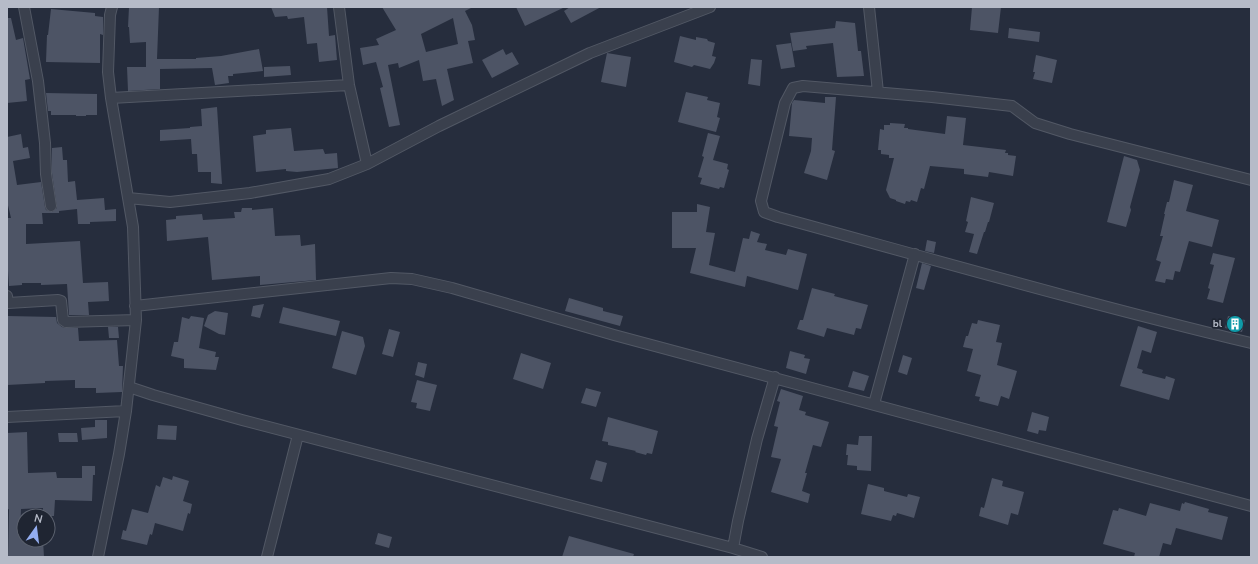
<svg xmlns="http://www.w3.org/2000/svg" width="1258" height="564" font-family="'Nunito Sans',sans-serif">
<style>
.building{fill:#4d5465;fill-rule:evenodd}
.lines{fill:none;stroke-linecap:round;stroke-linejoin:round}
.minor-casing{stroke:#525865;stroke-width:12}
.minor{stroke:#3a404d;stroke-width:10}
.labels{text-anchor:middle;dominant-baseline:central;stroke-width:3.5;stroke-linejoin:round;paint-order:stroke}
.poi-label{font-size:10px;font-weight:bold;fill:#b6bbc8;stroke:#1f2532;text-anchor:end}
</style>
<rect width="100%" height="100%" fill="#262d3d"/>
<path class="building" d="M129 7H159L157 59H196V58L221 56 259 49 263 71 233 74V76H228L229 83 215 85 212 68 160 69V89L128 91 127 67H146V42L130 43 129 27H128Z
M271 7H327L329 36 335 35 337 60 319 62 317 43 307 44 304 17 288 19 287 16 275 17Z
M382 7H473L465 11 472 25 475 40 468 41 473 63 447 69 454 100 442 106 436 79 423 81 419 60 399 68 398 63 388 65 400 125 389 127 380 88 383 87 376 62 363 65 360 48 379 45 376 39 396 30ZM453 18 458 44 426 52 421 34Z
M516 7H565L525 26Z
M570 7H601L571 23 564 11Z
M972 7H1001L998 33 970 30Z
M51 9 95 13V16L103 17V35L100 34V63L46 62 47 35H48Z
M7 18H11L16 40 23 38 30 79 25 80 27 101 7 103Z
M836 21 855 23 858 51H861L864 76 837 77 833 43 806 46 807 49 793 51 790 33 835 28Z
M1009 28 1040 32 1039 42 1008 38Z
M680 36 696 40V37L707 39 708 41 715 43 712 56 716 57 714 63 710 69 694 65 692 67 674 62Z
M791 43 795 67 781 69 776 45Z
M503 49 506 55 512 52 519 64 492 78 482 60Z
M607 53 631 57 626 87 601 82Z
M1036 55 1057 60 1052 83 1033 79 1035 72H1033Z
M751 59 762 60 760 86 748 84Z
M290 66 291 75 264 77V67Z
M686 92 708 97 707 100 720 103 717 117 720 118 716 132 678 122Z
M46 93 97 94V115H86V116H76V115H51V111H48Z
M825 97H836L832 150 835 151 827 180 804 173 811 151 812 138 789 136 792 103 794 100 825 103Z
M217 107 222 184 211 183V172H198L197 154H192L191 139 160 141V130L190 128V127L202 126 201 109Z
M947 116 966 118 963 145 1006 150 1005 153H1008V155L1016 156 1013 176 989 172 988 177 964 174V169L930 166 924 189 921 188 917 202 911 200 910 202 906 201 905 204 896 201V200L890 198 886 190 894 158H889V155L881 154V150H878L880 129 884 130V125H890V123L905 124 904 128H908V129L945 134Z
M291 128 294 151 323 149 325 154 337 153 338 168 297 172 286 171V169L256 172 253 136 266 134V130Z
M708 133 720 136 713 160 728 164 727 169 729 170 724 188 720 187 719 189 700 184 702 178 698 177 704 157 702 156Z
M21 134 23 148 28 147 30 158 13 161 17 185 41 182 45 207 46 210 52 212 57 208 52 173V148L62 147 63 160H67L68 182 75 181 77 200 104 198 105 210 116 209V221L90 222V224H78L77 209 59 211V213H42L43 224H26V244L80 241 83 283 108 282 109 301 88 302 89 315H69L67 284 41 285V283H22V285L9 286 7 256V218H11L7 201V137Z
M1124 156 1137 160 1140 170 1130 207 1131 210 1126 227 1107 222Z
M1174 180 1193 185 1186 211 1219 220 1212 247 1189 241 1180 272 1175 271 1173 280 1166 279 1165 283 1155 281 1161 262 1156 260 1163 236H1160L1165 214H1164L1167 202H1169Z
M971 197 994 203 989 222H988L985 232H984L977 254 969 252 974 234 965 232 968 222 966 221Z
M697 204 710 207 706 232 715 233 709 265 735 272 743 238 749 239 751 231 760 234 757 242 767 244 765 250 786 255 788 249 807 254 798 290 747 276 745 287 690 273 696 248H672V212H697Z
M242 208H252V210L273 208 275 236 300 235 301 246 315 244 316 280 260 285V276L212 280 208 237 167 241 166 220 176 219V216L202 214 203 220 235 218 234 212H241Z
M927 240 936 242 934 253 925 251Z
M1213 253 1235 258 1223 303 1207 299 1210 289 1208 288 1214 265 1210 264Z
M922 263 931 266 924 290 916 288Z
M812 288 835 294 834 296 868 305 861 329 856 328 854 335 827 328 824 337 797 329 800 320H803Z
M569 298 603 308V311L623 316 620 326 565 311Z
M264 304 260 318 251 316 253 306Z
M283 307 340 321 336 336 279 323Z
M215 311 228 313 225 335 219 334 204 326 208 315Z
M7 316 56 317 57 323 62 327 66 328H78L79 341 117 340 119 366H123L122 392 96 393V388H75V380L45 381V383L7 385Z
M191 316 204 318 199 348 216 352 215 357H219L216 370 184 368V359L171 356 174 342H178L182 317 189 319Z
M1228 316 1245 320 1242 332 1225 328Z
M978 320 1000 325 996 342 1002 343 997 365 1017 371 1009 399 1001 396 998 406 979 401 980 397 975 396 981 375 967 371 973 349 963 347 966 336H968L972 323 977 324Z
M1138 326 1157 332 1151 353 1142 350 1137 368 1143 370 1142 373 1165 379 1166 376 1175 379 1169 400 1120 386Z
M108 327H118L119 338H109Z
M389 329 400 332 393 357 382 354Z
M342 331 363 337 365 346 356 375 332 368Z
M790 351 805 355 804 358 810 359 806 374 786 368Z
M521 353 551 363 543 389 513 379Z
M903 355 912 358 907 375 898 372Z
M418 362 427 364 424 378 415 375Z
M853 371 869 376 864 391 848 387Z
M417 380 437 385 430 411 416 408 417 403 411 402Z
M586 388 601 392 596 407 581 403Z
M781 389 803 396 799 410 806 412 805 415 829 422 821 447 813 445 805 473H807L802 491 810 494 808 503 771 492 781 459 771 457 778 427 774 426 780 402 777 401Z
M1032 412 1049 417 1046 431 1039 430 1038 434 1027 431Z
M608 417 658 431 652 454 647 453 646 455 635 452 636 451 608 445V442L602 441Z
M95 420H107V438L82 440 81 428 95 427Z
M158 425 177 426 176 440 157 439Z
M27 432 28 473 56 472 57 478H82V466H95V475H93L92 501 55 500 54 516H44V510H43V508L21 509 20 537 24 536V540H43L44 557H8L9 509 7 510V433Z
M58 433H77L78 442H59Z
M859 436H872L871 471 857 470V466L847 465 848 455H846L847 444 858 445Z
M596 460 607 463 602 482 590 479Z
M173 476 189 481 183 501 192 504 190 514 188 513 183 531 155 523 152 535 150 534 147 545 121 539 123 530 126 531 132 509 148 513 156 485 160 487 163 477 172 480Z
M992 478 1003 481 1002 486 1024 492 1018 515 1011 513 1008 525 979 516 981 507 984 508Z
M868 484 884 488V491L907 497 908 494 920 497 914 518 897 513 896 516 893 515 891 521 861 514Z
M1185 502 1209 509 1208 512 1228 517 1222 540 1176 528 1171 545 1163 543 1159 557H1134L1135 553 1103 544 1113 510 1118 511 1119 508 1146 516 1150 503 1180 511 1182 503 1184 504Z
M378 533 392 537 389 548 375 544Z
M569 536 634 554 633 557H562Z"/>
<g class="lines">
<g class="minor-casing">
<path id="minor" d="M24 7 38 81 45 143 46 174 51 206
M339 7 349 85 367 164
M869 7 878 92
M111 98 349 85
M1251 180 1070 134 1035 123 1012 106 932 97 803 86 793 88 785 103 761 201 764 212 778 217C935 260 1092 305 1251 343
M128 198 170 202 250 193 329 179 367 164 439 126 590 53 710 7
M7 296 8 303 58 300 61 301 63 320 66 322 136 320
M135 306 391 278 412 279 452 288 614 335 1251 506
M129 387 153 395 242 420 733 548 762 557
M874 404 915 254
M7 417 126 411
M733 548 738 521 757 439 775 377
M98 557 119 454 126 411 136 320 133 227 111 98 108 72 110 15 112 7
M267 557 298 435"/>
</g>
<use href="#minor" class="minor"/>
</g>
<defs>
<g id="building-disc" transform="scale(0.9)"><circle r="9.5" fill="#0f9aa8" stroke="#1f2532"/><path d="M-4-6H4V6H1V3H-1V6H-4ZM-2.5-4.3h1.7v1.8h-1.7ZM.8-4.3h1.7v1.8H.8ZM-2.5-1h1.7V.8h-1.7ZM.8-1h1.7V.8H.8Z" fill="#fff"/></g>
</defs>
<g fill-rule="evenodd">
<use href="#building-disc" x="1235" y="324"/>
</g>
<g class="labels">
<g class="poi-label">
<text x="1222" y="324">bl</text>
</g>
</g>
<rect width="1258" height="564" fill="none" stroke="#b6bbc8" stroke-width="16"/>
<g transform="translate(36 528) rotate(14)"><circle r="19" fill="#1f2532" stroke="#5b616e"/>
<path d="M0-3L7 15L0 10L-7 15Z" fill="#93adf0"/>
<text y="-6" font-size="11" font-weight="bold" text-anchor="middle" fill="#b6bbc8">N</text>
</g>
</svg>
